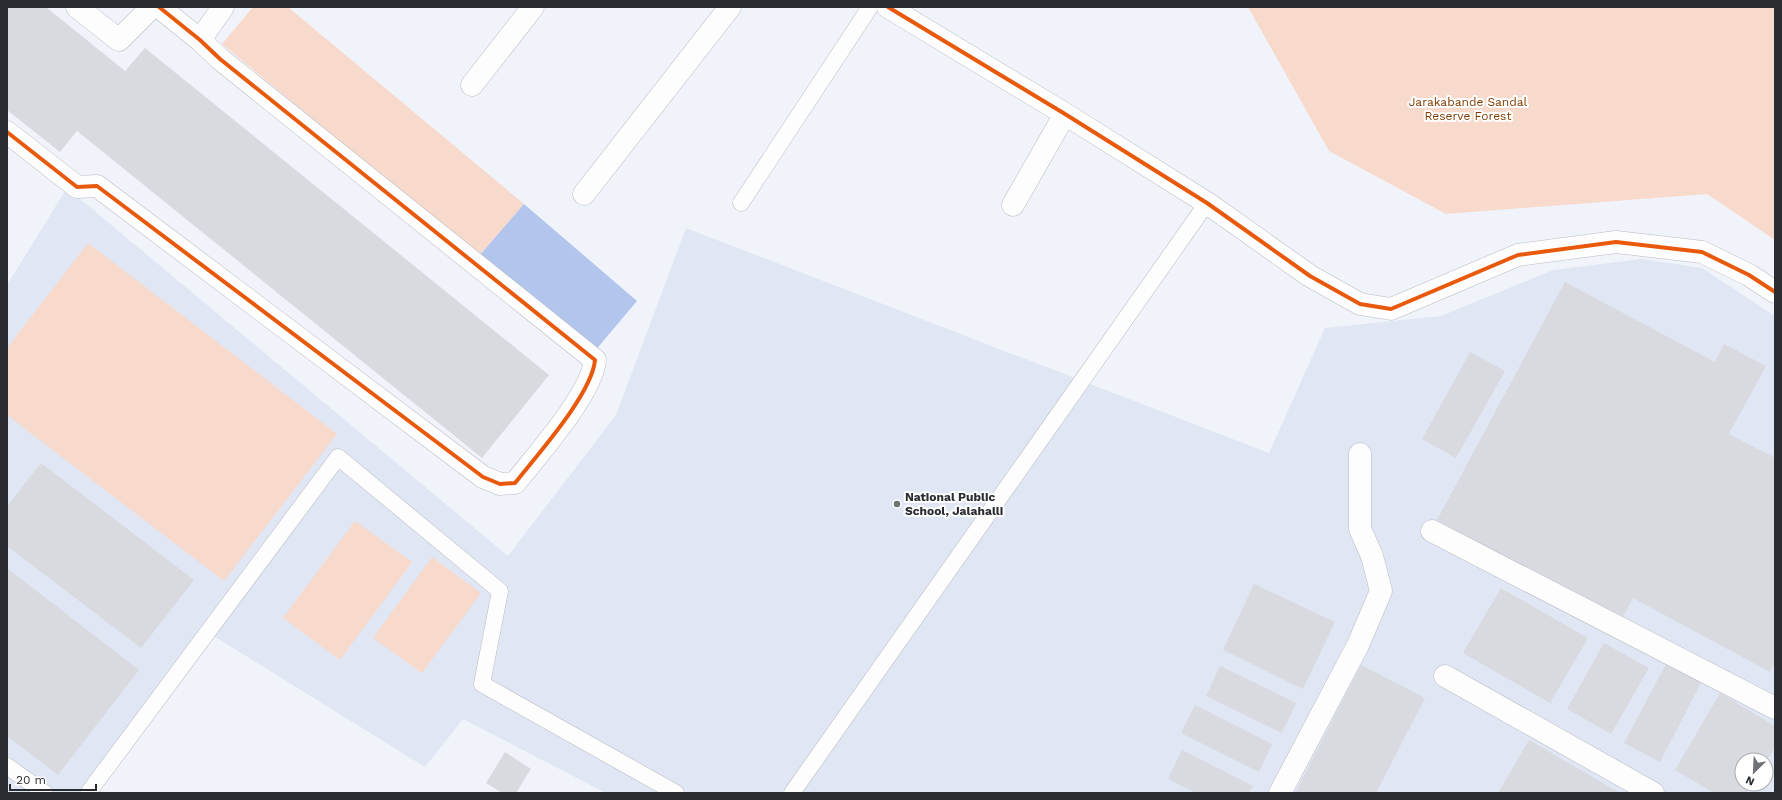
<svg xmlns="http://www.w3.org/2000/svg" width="1782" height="800" font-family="'Work Sans',sans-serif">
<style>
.built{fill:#e0e6f3;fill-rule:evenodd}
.green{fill:#f7dacc}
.water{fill:#b2c6ed}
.building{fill:#d8dadf}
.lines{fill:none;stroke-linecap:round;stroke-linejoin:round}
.lane-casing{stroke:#b8bbc0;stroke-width:17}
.street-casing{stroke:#b8bbc0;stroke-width:23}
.lane{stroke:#fdfdfe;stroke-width:16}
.street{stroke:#fdfdfe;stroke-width:22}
.cycleway-casing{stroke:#fff;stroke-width:6}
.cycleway{stroke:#e8590c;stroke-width:4}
.poi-dot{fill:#6f7277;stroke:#fff;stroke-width:1.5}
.labels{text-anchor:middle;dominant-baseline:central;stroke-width:4;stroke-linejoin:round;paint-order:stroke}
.park-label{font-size:12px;fill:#803b01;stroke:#fff}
.poi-label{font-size:12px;font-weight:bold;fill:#292c30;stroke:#fff;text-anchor:start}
</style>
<rect width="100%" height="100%" fill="#f0f3fa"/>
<path class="built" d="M67 188 508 556 616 415 686 228 1269 453 1325 328 1441 316 1553 270 1642 259 1702 268 1775 316V793H606L463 719 425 767 209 633 94 793H7V285ZM1742 760H1766V784H1742Z"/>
<path class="green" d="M253 7H288L524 204 479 256 222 44Z
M1248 7H1775V240L1707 194 1446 214 1329 151Z
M88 243 337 434 224 581 7 415V348Z
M355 521 412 562 340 660 283 618Z
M432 557 481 593 422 673 373 638Z"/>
<path class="water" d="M524 204 637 301 594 352 479 256Z"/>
<path class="building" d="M7 7H46L125 71 145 48 549 375 482 458 77 131 60 152 7 110Z
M1565 282 1715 362 1724 344 1766 366 1729 434 1775 458V663L1770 672 1633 598 1622 619 1437 520Z
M1470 352 1505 371 1456 458 1422 439Z
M41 463 194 580 141 648 7 546V506Z
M7 568 139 670 58 775 7 736Z
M1254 584 1335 622 1303 689 1223 650Z
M1501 588 1588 638 1550 703 1463 653Z
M1604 643 1649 668 1611 734 1567 709Z
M1666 664 1701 683 1660 762 1624 743Z
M1361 665 1425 698 1376 793H1295Z
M1220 666 1296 703 1282 733 1206 696Z
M1720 693 1775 726V747L1766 762V760H1742V784H1753L1747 793H1714L1675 770Z
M1195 705 1272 744 1259 772 1181 733Z
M1529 740 1620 793H1498Z
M1182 750 1253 786 1249 793H1196L1168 779Z
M505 752 531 769 516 793H502L486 783Z"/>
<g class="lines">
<g class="lane-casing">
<path id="lane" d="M741 203 870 7
M7 766 45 793
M88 793 338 457 500 591 482 684 676 793
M792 793 1207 203"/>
</g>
<g class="street-casing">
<path id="street" d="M77 7 119 40 152 7
M888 7 1065 114 1207 203 1310 276 1360 304 1391 309 1518 255 1616 242 1702 252 1749 275 1775 292
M200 40 223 7
M472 85 533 7
M7 132 77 187 97 186 483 477 500 484 515 483C537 455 592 394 595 360L220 59 200 40 159 7
M584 194 730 7
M1013 205 1065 114
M1432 531 1775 708
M1445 676 1653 793
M1280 793 1358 645 1381 591 1372 556 1360 529V454"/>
</g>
<use href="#lane" class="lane"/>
<use href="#street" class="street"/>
<g class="cycleway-casing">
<path id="cycleway" d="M888 7 1065 114 1207 203 1310 276 1360 304 1391 309 1518 255 1616 242 1702 252 1749 275 1775 292
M7 132 77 187 97 186 483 477 500 484 515 483C537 455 592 394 595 360L220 59 200 40 159 7"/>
</g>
<use href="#cycleway" class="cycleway"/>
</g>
<circle class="poi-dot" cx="897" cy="504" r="4"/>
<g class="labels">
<g class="park-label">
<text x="1468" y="102">Jarakabande Sandal<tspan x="1468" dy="14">Reserve Forest</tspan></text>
</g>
<g class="poi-label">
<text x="905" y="497">National Public<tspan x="905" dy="14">School, Jalahalli</tspan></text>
</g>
</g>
<rect width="1782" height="800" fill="none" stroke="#292c30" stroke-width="16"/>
<g transform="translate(1754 772) rotate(204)"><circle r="19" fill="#ffffff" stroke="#a9abac"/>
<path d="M0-3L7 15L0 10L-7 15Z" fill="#6f7277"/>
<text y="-6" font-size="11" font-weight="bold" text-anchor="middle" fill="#292c30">N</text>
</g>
<path d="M10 784v6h86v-6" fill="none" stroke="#292c30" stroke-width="2"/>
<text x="16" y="784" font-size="12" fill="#292c30" stroke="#ffffff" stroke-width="3" paint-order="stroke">20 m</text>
</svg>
